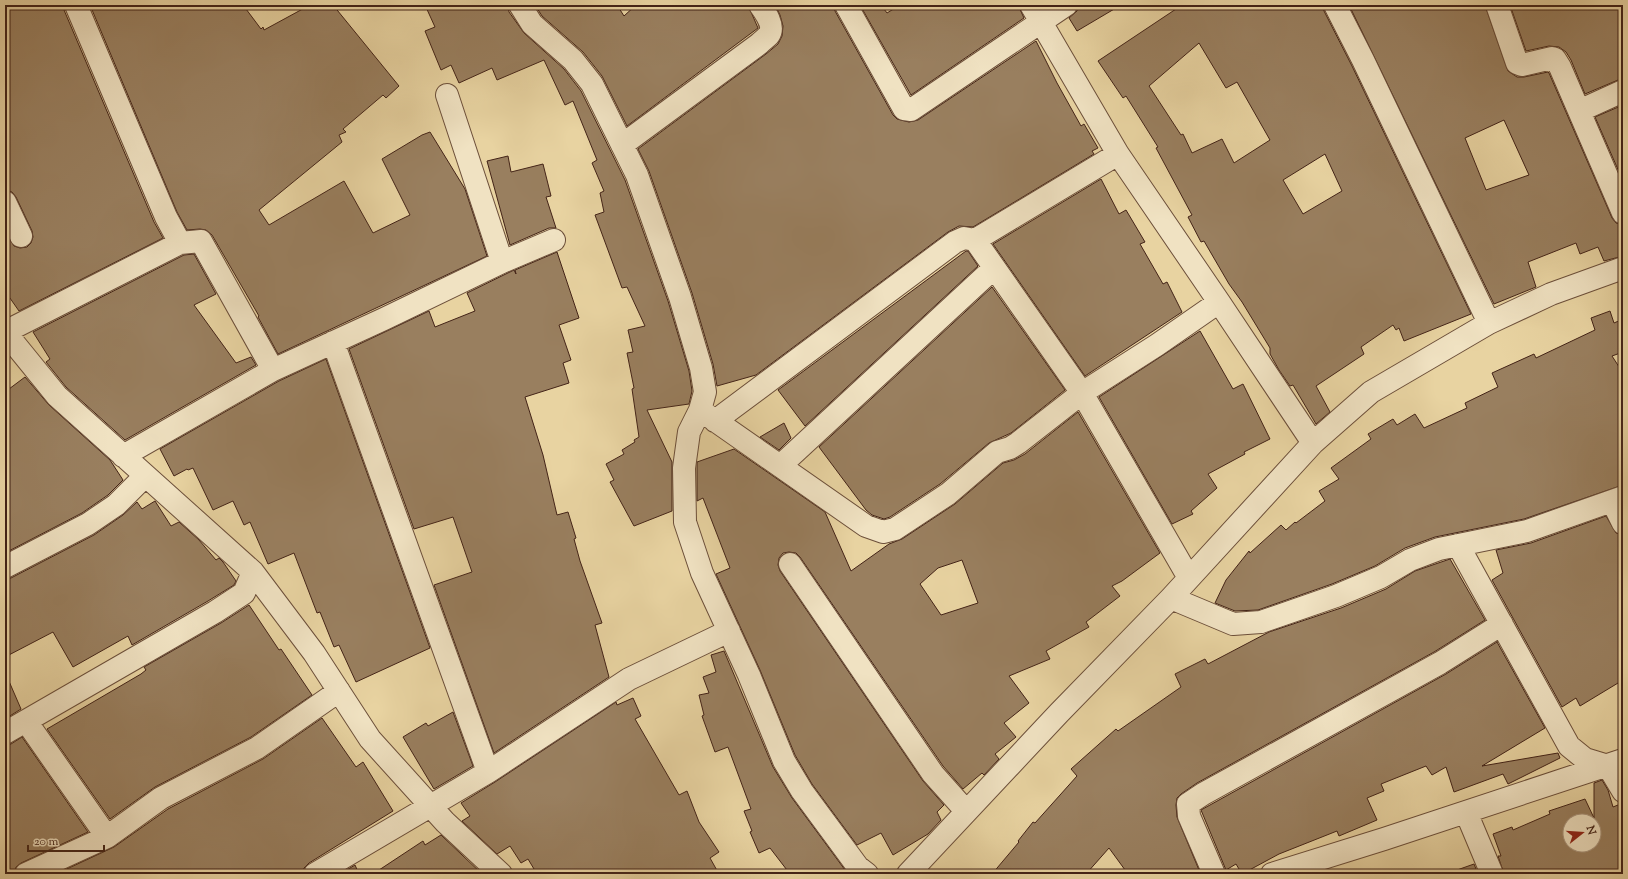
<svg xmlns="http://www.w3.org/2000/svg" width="1628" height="879" font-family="'Sorts Mill Goudy',serif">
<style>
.building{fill:#997f5f;stroke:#432317;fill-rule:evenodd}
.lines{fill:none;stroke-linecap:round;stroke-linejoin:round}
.minor-casing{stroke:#6c4f3a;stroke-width:24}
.minor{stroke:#f0e2c2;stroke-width:22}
</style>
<rect width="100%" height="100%" fill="#e8d3a1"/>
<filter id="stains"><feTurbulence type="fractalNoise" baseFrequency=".005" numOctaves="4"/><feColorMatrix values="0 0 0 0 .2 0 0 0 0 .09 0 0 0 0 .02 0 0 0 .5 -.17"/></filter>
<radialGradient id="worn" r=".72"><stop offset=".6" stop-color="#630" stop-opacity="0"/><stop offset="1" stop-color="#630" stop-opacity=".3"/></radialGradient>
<path class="building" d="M13 5H64V10L154 222 163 238 19 311 5 291V231L14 246 20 248 27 247 31 243 33 237 32 231 16 197 12 192 5 190V8Z
M90 5H243L261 29 263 27 264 30 310 5H333L399 86 386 98 383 95 343 129 346 132 339 135 342 142 259 210 269 225 344 181 373 233 410 215 382 159 422 135 430 132 465 189 487 256 278 354 258 317 259 316 212 235 206 230 200 229 187 230 177 212Z
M425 5H508L509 12 524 33 564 69 581 91 625 180 668 301 689 371 692 391 689 404 647 410 672 462V511L634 526 610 482 614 480 606 464 624 454 622 450 635 442 634 440 639 437 632 389 634 388 627 353 633 352 628 330 645 326 627 287 622 288 595 215 604 212 600 193 604 191 592 163 597 160 573 101 565 105 544 60 497 80 492 68 459 83 451 65 441 70 425 31 435 27Z
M535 5H617L624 16 636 5H748L758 28 627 126 602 76 583 52 542 16Z
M775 5H834L835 11 893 115 897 119 909 122 918 120 1036 41 1057 83 1081 126 1084 124 1098 148 1092 151 1094 154 973 227 959 226 948 232 756 375 717 386 713 364 692 293 649 171 638 149 766 54 778 44 782 36 783 26 780 15Z
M860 5H881L887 13 900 5H1018L1024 18 911 95Z
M1078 5H1121L1077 31 1069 18 1077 11Z
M1182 5H1323L1324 11 1352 66 1471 314 1404 341 1399 328 1396 330 1393 325 1361 347 1364 354 1316 386 1330 412 1316 424 1293 385 1290 386 1279 370 1270 354V348L1242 302 1229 284 1204 241 1201 242 1188 217 1192 215 1156 148 1158 147 1126 96 1123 98 1098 61ZM1199 43 1226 88 1237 82 1270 140 1234 163 1222 139 1192 153 1183 134 1181 135 1149 86ZM1325 154 1342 191 1303 214 1283 180Z
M1349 5H1485L1508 71 1517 77H1524L1548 72 1549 73 1612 218 1616 223 1623 225V256L1604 261 1598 247 1580 254 1576 243 1528 262 1536 287 1494 304ZM1504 120 1529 175 1486 190 1465 138Z
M1510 5H1623V79L1618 80 1585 94 1571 60 1566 52 1559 47 1549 46 1526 51Z
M1623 105V181L1595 117Z
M508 156 511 172 543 164 551 196 546 197 556 228H549L510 245 487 161Z
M1101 179 1119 214 1126 210 1145 242 1140 244 1163 284 1167 282 1182 312 1085 376 993 244Z
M966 251H968L978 266 805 426 778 390Z
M557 252 579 318 559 325 571 360 563 363 569 383 525 397 543 455 557 515 568 512 576 538 574 539 580 561 602 623 595 625 609 677 494 753 434 585 472 572 453 517 414 529 349 349 429 311 435 327 475 311 467 293 514 270 516 274 515 270Z
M194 254 216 294 194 305 236 363 251 357 256 365 125 440 66 387 46 362 50 359 33 332 184 255Z
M992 287 1065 390 1011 433 989 443 940 484 890 517 884 519 872 515 866 510 819 447Z
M1610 311 1614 323 1623 319V352L1612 356 1623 373V485L1524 519 1435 537 1405 548 1375 566 1332 584 1258 610 1235 611 1215 603 1226 580 1249 551 1250 553 1281 525 1286 530 1295 522 1296 523 1325 501 1319 491 1339 479 1331 468 1371 439 1368 434 1393 419 1397 425 1415 414 1424 428 1467 408 1465 403 1498 387 1492 373 1534 354 1536 358 1595 330 1591 318Z
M1200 331 1233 389 1243 384 1270 439 1244 452 1245 454 1208 474 1217 488 1191 511 1193 514 1172 524 1099 397Z
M326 359 430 648 356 682 339 645 334 647 320 612 317 613 294 553 268 564 250 522 244 525 233 501 213 510 193 468 188 470 187 469 174 476 160 449 279 381Z
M25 377 49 405 110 460 123 480 108 495 82 513 5 553V392Z
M1078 412 1160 553 1122 581 1112 586 1120 596 1086 622 1089 627 1046 651 1050 659 1009 676 1029 703 1004 723 1016 737 995 754 999 759 984 775 982 773 963 789 943 766 800 557 796 553 789 552 783 553 779 558 778 565 780 571 923 781 944 805 937 812 941 820 928 834 893 855 881 833 857 845 812 784 795 755 760 670 716 574 730 568 703 498 697 501V462L734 449 825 512 851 571 889 544 902 539 955 504 1003 463 1014 460 1025 454ZM962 560 978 603 941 615 920 584 938 568Z
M784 423 791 438 779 450 760 437Z
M155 501 171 526 179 522 199 540 216 560 219 558 223 562 236 581 234 585 208 601 132 645 128 636 73 667 53 632 5 657V579L11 578 94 535 123 515 137 502 142 509Z
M1606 516 1616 533 1623 535V680L1580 706 1576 698 1562 707 1492 580 1503 573 1496 550 1531 543Z
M1450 559 1485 620 1434 652 1197 783 1181 794 1177 798 1176 805 1177 817 1199 870 1188 874H1128L1109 848 1086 874H992L1019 842 1018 841 1033 822 1035 823 1077 776 1071 769 1116 729 1118 731 1181 687 1175 674 1205 659 1208 664 1269 632 1341 608 1386 589 1415 571Z
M249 605 279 650 281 649 312 695 251 737 155 787 110 819 47 729 141 674 146 670 144 667 221 623Z
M1497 642 1545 728 1482 766 1558 753 1560 758 1508 784 1503 774 1454 792 1446 767 1432 775 1426 766 1381 784 1384 791 1367 798 1377 820 1339 836 1337 831 1279 854 1242 874 1236 864 1226 870 1201 810 1446 674Z
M724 651 773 767 792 798 848 874H790L770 848 759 853 750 832 752 831 744 811 751 809 728 747 715 752 702 716 704 715 699 695 709 693 703 677 716 672 711 655Z
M5 672 21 709 5 719Z
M633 698 641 716 635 719 679 795 687 791 699 822 719 852 710 858 719 874H537L528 859 521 863 510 846 497 854 462 821 470 816 461 803 495 782 616 702 617 705Z
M453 712 473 766 434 789 403 737 426 723 428 726Z
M322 718 356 767 363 762 393 811 309 863 304 868 303 874H56L114 847 168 809 263 759Z
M22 737 88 832 21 863 16 867 14 874H5V745L11 744Z
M1602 780 1608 790 1613 807 1623 803V874H1504L1498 856H1501L1493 834 1512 827 1513 830 1550 814 1549 811 1585 799 1594 818V783ZM1570 821H1594V845H1570Z
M441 835 482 874H373L423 841 425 845Z
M1474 864 1478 874H1458L1457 870Z
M355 865 359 874H340Z"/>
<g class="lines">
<g class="minor-casing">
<path id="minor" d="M76 5 166 217 180 243
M520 5 532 24 573 60 592 84 637 175 680 297 701 368 705 392 700 410 689 432 684 468 685 522 702 573 749 675 784 761 802 791 858 867 867 874
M846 5 904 109 911 110 1066 5
M1031 5 1118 154 1219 302 1313 443
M1335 5 1363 60 1489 323
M1497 5 1517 63 1522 65 1552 58 1555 59 1560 67 1623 213
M447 95 502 262
M1579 111 1623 91
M622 145 759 44C762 41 766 38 769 35 775 26 765 12 760 5
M5 202 21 236
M975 240 1082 393 1189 578
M5 332 57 396 253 572 314 653 370 739 445 822 501 874
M5 332 180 243 201 241 273 370
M700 410 866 526 883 532 895 529 948 494 997 452 1010 448 1018 443 1082 393 1157 345 1219 302
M715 421 955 242 964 238 975 240 1118 154
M123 456 273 370 384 319 502 262 554 240
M780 466 994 268
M1612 501 1623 523
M1458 545 1569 746 1585 759 1608 766 1623 791
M790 564 933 774 966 811
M5 567 88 524 116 505 145 476
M1171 598 1233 624 1261 622 1336 596 1381 577 1410 560 1439 549 1527 531 1623 497
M26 721 107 837
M5 733 215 612 244 593 253 572
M488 772 629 679 729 631
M1466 812 1492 874
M26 874 107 837 161 798 257 748 339 691
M315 874 488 772 333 342
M908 874 1059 713 1171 598 1313 443 1371 392 1489 323 1551 294 1623 268
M1214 874 1189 816 1188 804 1203 794 1440 663 1502 624
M1272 874 1384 839 1623 760"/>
</g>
<use href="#minor" class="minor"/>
</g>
<rect width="1628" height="879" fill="none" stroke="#e8d3a1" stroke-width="20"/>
<rect x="6" y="6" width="1616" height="867" fill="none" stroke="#432317" stroke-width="2"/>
<rect x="10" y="10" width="1608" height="859" fill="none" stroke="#432317"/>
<g transform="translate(1582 833) rotate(73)"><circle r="19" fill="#f0e2c2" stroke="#ab967e"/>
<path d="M0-3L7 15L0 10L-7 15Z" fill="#8f2418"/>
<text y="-6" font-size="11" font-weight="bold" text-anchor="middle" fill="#432317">N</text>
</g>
<path d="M28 845v6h76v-6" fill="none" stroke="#432317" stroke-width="2"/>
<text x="34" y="845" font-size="12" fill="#432317" stroke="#f0e2c2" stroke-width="3" paint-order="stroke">20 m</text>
<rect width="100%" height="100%" filter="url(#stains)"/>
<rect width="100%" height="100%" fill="url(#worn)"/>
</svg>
